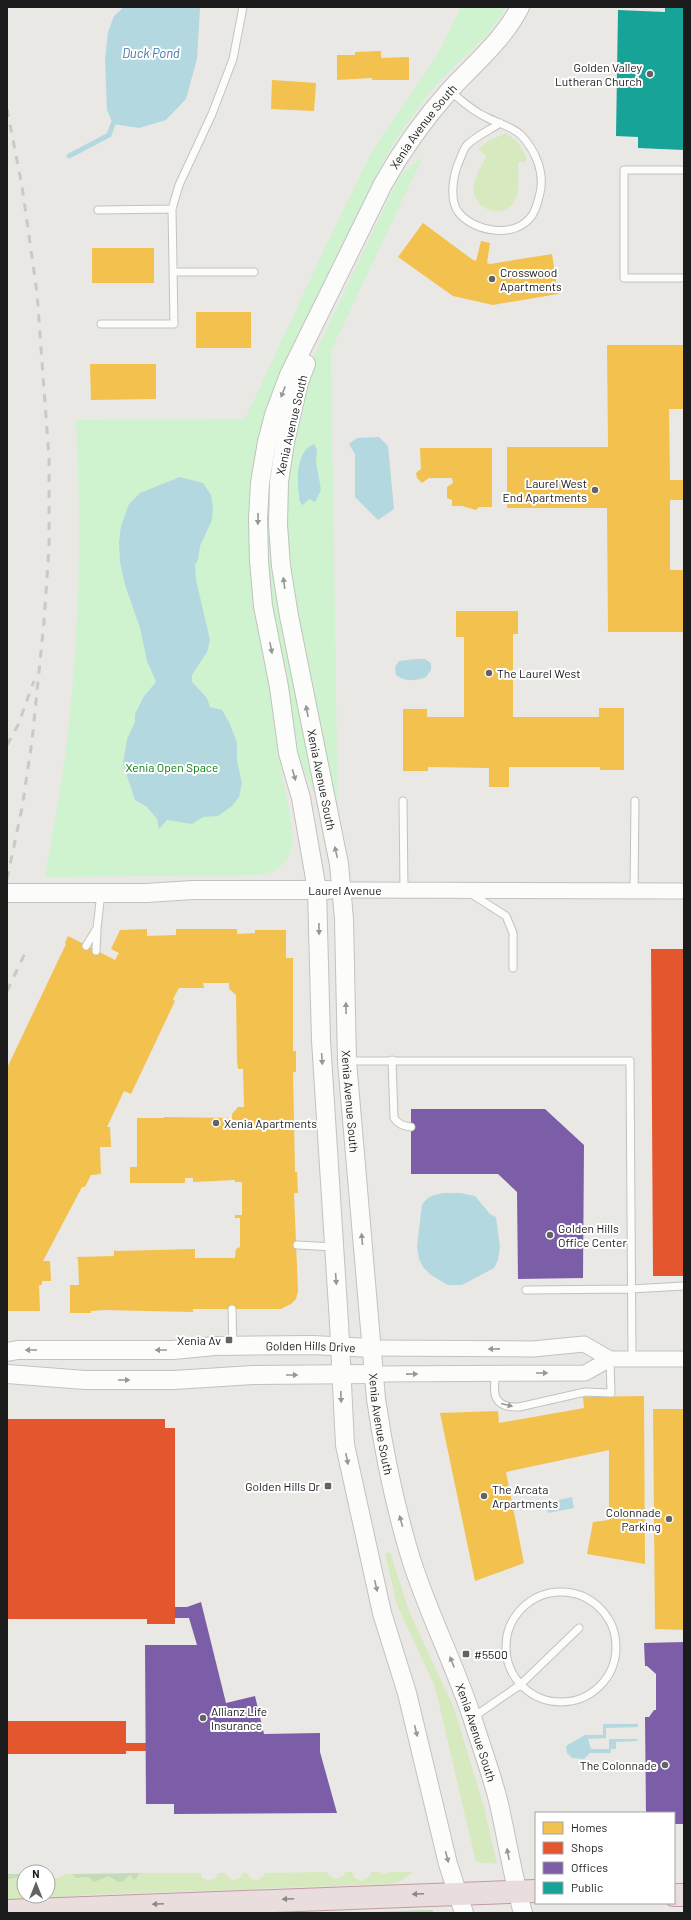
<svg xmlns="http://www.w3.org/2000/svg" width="691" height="1920" font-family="Barlow,sans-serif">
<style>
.grass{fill:#d7eabf}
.forest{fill:#c4dbb7}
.park{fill:#cef3ce}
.water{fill:#b4d8e0}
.homes{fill:#f2c14e}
.shops{fill:#e4572e}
.offices{fill:#7b5ea7}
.public{fill:#17a398}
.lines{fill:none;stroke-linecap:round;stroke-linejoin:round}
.stream{stroke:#b4d8e0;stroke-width:5}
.service-casing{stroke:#c2c2c0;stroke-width:9}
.minor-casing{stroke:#c2c2c0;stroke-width:17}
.tertiary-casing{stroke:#c2c2c0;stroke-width:20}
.motorway-casing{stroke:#c19aa6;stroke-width:24}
.service{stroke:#fcfcfb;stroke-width:7}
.minor{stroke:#fcfcfb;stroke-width:15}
.tertiary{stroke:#fcfcfb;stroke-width:18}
.motorway{stroke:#e9ddde;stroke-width:22}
.rail{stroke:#c9c9c8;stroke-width:3;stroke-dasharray:8 8;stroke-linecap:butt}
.oneway{fill:#979796}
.oneway2{fill:#8c8686}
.poi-dot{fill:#636361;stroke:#fff;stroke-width:1.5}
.labels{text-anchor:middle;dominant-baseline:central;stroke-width:4;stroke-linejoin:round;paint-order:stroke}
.poi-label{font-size:12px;fill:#1b1b1b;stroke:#fff;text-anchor:start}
.street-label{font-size:12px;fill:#1b1b1b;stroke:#fff}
.park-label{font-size:12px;fill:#057e0d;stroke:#fff}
.water-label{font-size:13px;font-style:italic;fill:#4076a7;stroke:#fff}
</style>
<rect width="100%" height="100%" fill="#eae8e4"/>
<path class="grass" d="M506 133 517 141 527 158 525 162H518C518 173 520 188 516 198 505 223 469 209 474 184 476 175 482 165 486 156L478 149 490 140Z
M390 1552 409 1611 454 1708 484 1807 497 1864 476 1862 435 1687 397 1605 385 1554Z
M327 1872C333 1881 340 1881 346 1872H352L355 1878 362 1881 371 1875V1872H380L383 1874 390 1872H413L401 1881 392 1884 90 1895 7 1901V1879C14 1880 17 1875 24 1875V1896H48V1876L56 1878 64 1876V1874H72L77 1878 89 1877 98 1880 109 1876 116 1879 131 1875 138 1878 140 1873H201L202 1878 207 1880 215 1879 218 1873H225L227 1876 233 1880 240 1878 243 1873H247C251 1883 261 1882 265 1873Z"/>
<path class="forest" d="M140 1873 136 1879H133L131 1875 128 1876 124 1881 118 1882 109 1876 94 1882 89 1877 76 1878 72 1874Z
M7 1874H24V1875C18 1875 14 1880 7 1879Z
M422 1910H433V1913H352Z"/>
<path class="park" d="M461 7H506L490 32 439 81 426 97 400 133 386 156 318 297 258 459 274 697 282 774 290 816 293 842 289 856 280 867 272 872 259 875 45 877C55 819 66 761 71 703 80 609 81 514 76 420L245 419 330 237 373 150 436 57Z
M425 152 331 351 338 826 290 590 284 495 305 382 314 356 399 177 421 158Z
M286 408 276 464 328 855 326 856 315 794 298 758 266 588 268 472Z"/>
<path class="water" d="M124 7 200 8 197 59 186 99 166 120 139 128 113 124 107 110 105 59 108 32 114 16Z
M379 437 388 446 394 509 378 520 355 497V454L349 444 357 438Z
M314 444 317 449 316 462 321 490 315 502 309 499 303 505 300 502C297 485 294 452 314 444Z
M180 477 203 483 211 495 213 507 212 520 200 546 198 560 195 565 196 580 210 640 207 652 192 675V682L207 698 210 707 222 710 230 724 237 743V761L242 783 239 797 232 806 218 816 203 817 192 824 167 820 159 829 157 819 147 807 135 800 123 764 127 739 135 722V714L144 696 156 682 147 661 140 628 125 585 120 562 119 543 121 526 129 504 140 493Z
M416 659H425L431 663V670L426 677C417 681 404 682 396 675L395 667 399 661Z
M460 1193 475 1196 490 1214 496 1217 500 1247 498 1260 494 1268 462 1285H448L431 1275 423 1267 419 1259 417 1246 422 1205C430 1191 446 1193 460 1193Z
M572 1497 574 1508 548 1513 546 1503Z
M603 1724H638V1727L606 1728V1738L588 1739 591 1749H609V1739H637V1741L616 1742V1749H611V1753H590L584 1759 572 1758 567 1753 566 1746 585 1735H603Z"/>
<path class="homes" d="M381 51V58L409 57V80H372V78L337 80V55H355V52Z
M272 80 316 83 314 111 271 109Z
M423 223 473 260 476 261 481 241 490 243 487 263 490 264 552 254 558 294 493 305 453 296 398 257Z
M92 248H154V283H92Z
M196 312H251V348H196Z
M607 345H684V409H669L670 480H684V500H670V570H684V632H608L607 508H507V447H608Z
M90 364H156V399L91 400Z
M420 448H492V507H479L476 510 462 506H452V500L447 498V487L453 483 452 478H429L422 483 417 478 416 473 421 469Z
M456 611H518V634H513V717H599V708H624V770H600V767H509V787H489V768L428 767V771H403V709H427V717H464V637H456Z
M147 929V936L176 935V929H237V934L255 933V930H286V958H293V1051H296V1072H293L295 1172H297L298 1193H294L298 1291 296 1299 291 1304 281 1309H193V1312L104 1310 91 1311V1313H70V1285H79L78 1259 76 1257 114 1256V1250L116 1251 195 1249V1258H235L236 1249 240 1247V1218H235V1215H242V1182H235V1180L193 1182V1178H185V1183H130V1167H137V1118H164V1117L232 1118V1114L238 1107H244L243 1069H238L237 1061 236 995 229 989V983H203L204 988H179L173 999 175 1001 131 1094 124 1091 107 1127H110L111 1147H100L101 1174 91 1175 85 1187H82L43 1261H50L51 1281H42V1285H39L40 1311H7V1068L66 944 65 943 68 936 115 960 119 953 111 949 120 930Z
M644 1396 645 1564 587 1554 593 1522 609 1520V1450L506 1472 524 1563 475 1581 440 1413 498 1411 499 1423 584 1408 583 1397Z
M653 1409H684V1630L655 1629Z"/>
<path class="shops" d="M651 949H684V1276H653Z
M7 1419H165V1428H175V1624H147V1619H7Z
M7 1721H126V1743H146V1751H126V1754H7Z"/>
<path class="offices" d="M411 1109H545L584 1145 583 1278 518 1279 517 1192 498 1174H411Z
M201 1602 226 1703 255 1696 264 1734 320 1733V1752L337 1813 174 1814V1804H146L145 1645H197L189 1618H175V1607H187Z
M684 1642V1824H674V1813H646L645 1717H649L654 1710H656V1674L647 1666H645L644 1643Z"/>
<path class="public" d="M665 7H684V150L638 148V137L616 136 618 10 665 12Z"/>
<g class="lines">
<path class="stream" d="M69 156 109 135 115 119"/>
<g class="service-casing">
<path id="service" d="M450 91C461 100 471 110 484 116 496 123 510 125 521 135 535 150 545 172 540 193 538 201 536 212 530 218 513 238 475 232 459 213 449 201 453 177 458 164 461 158 463 149 467 145 476 136 490 130 500 123
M684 170H624V278H684
M98 210 172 209
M174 272H254
M101 324H174L172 209 179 185 212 114 233 59 243 7
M403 801 404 890
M634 891 635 801
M470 893 506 916 513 933V968
M86 946 97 928 101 893
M96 951 97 930
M392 1060 394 1118C399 1125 404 1126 411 1127
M347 1061H630L632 1359
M297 1245 334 1247
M526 1290 631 1289 684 1286
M232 1309 233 1346
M496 1373C492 1395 494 1408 519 1407L585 1392 611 1393 610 1359
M506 1647a55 55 0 1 1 110 0a55 55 0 1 1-110 0Z
M472 1718 520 1685 579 1628"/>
</g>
<g class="minor-casing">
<path id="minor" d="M342 890 684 891
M371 1348 533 1349 584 1344 610 1359
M373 1374 585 1373 610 1359H684"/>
</g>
<g class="tertiary-casing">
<g id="tertiary">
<path id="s1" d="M306 364 299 382 285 442 279 482 278 525 281 566 289 616 339 864 344 919 347 1061 376 1399C384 1453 395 1507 411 1559 428 1613 454 1663 472 1717 481 1746 492 1775 499 1804 507 1840 513 1877 523 1913"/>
<path d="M7 893H146L193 890H329"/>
<path id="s2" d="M7 1352 18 1350H173L215 1346 312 1345 371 1348"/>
<path d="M7 1374 85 1380H174L253 1375 373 1374"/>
<path id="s3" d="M464 1913 448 1864 407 1693 382 1613 345 1445 339 1323 321 1040 317 890 301 798 288 753 279 687 263 606 259 561 258 518 260 483 267 442 274 415 289 375 383 184C402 150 424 119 450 90 474 64 504 39 520 7"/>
</g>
</g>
<g class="motorway-casing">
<path id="motorway" d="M674 1895H684
M7 1911 536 1891"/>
</g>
<use href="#service" class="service"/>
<use href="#minor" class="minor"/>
<use href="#tertiary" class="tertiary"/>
<use href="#motorway" class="motorway"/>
<path class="rail" d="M7 109 22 186 37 293 49 458V547L44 622 32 741 22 808 7 879
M7 745 18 725 34 681
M7 991 27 949"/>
</g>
<defs><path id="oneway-solid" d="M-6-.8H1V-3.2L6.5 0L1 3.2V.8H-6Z"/></defs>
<g class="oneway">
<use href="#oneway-solid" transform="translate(283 392) rotate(111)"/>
<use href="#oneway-solid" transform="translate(258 519) rotate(91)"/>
<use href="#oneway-solid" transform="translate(284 583) rotate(-98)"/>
<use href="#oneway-solid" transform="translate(271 648) rotate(79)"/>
<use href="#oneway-solid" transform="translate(307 711) rotate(-101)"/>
<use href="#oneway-solid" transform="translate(294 775) rotate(74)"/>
<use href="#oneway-solid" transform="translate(336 852) rotate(-103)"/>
<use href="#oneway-solid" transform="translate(319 929) rotate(89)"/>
<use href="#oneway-solid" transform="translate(346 1008) rotate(-91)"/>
<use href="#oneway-solid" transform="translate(322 1059) rotate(86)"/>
<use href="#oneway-solid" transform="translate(362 1239) rotate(-95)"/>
<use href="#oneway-solid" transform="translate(336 1279) rotate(86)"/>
<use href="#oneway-solid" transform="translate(494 1349) rotate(179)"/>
<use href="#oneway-solid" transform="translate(31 1350) rotate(-180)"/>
<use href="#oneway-solid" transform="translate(161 1350) rotate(-180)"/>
<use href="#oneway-solid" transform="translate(542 1373)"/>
<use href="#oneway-solid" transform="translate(412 1374) rotate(-1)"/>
<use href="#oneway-solid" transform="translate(292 1375)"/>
<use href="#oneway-solid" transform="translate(124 1380)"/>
<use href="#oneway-solid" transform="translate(341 1397) rotate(88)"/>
<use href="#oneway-solid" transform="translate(507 1405) rotate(14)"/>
<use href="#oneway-solid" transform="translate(347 1459) rotate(79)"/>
<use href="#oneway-solid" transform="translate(401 1521) rotate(-105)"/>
<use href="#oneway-solid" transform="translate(376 1586) rotate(77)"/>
<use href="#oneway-solid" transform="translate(452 1662) rotate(-112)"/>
<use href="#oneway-solid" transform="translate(416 1731) rotate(76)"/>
<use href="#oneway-solid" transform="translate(508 1854) rotate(-101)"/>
<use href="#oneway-solid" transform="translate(447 1857) rotate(76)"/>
</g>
<g class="oneway2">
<use href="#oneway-solid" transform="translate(418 1894) rotate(178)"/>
<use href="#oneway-solid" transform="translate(288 1899) rotate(178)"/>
<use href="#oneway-solid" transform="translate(158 1904) rotate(178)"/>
</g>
<g class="poi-dot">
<circle cx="650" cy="74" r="4"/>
<circle cx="492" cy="279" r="4"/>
<circle cx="595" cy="490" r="4"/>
<circle cx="489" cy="673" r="4"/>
<circle cx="216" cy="1123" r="4"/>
<circle cx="550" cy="1235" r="4"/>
<rect x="225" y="1336" width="8" height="8" rx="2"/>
<rect x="324" y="1482" width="8" height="8" rx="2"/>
<circle cx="484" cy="1496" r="4"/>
<circle cx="669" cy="1519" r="4"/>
<rect x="462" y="1650" width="8" height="8" rx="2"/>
<circle cx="203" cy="1718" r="4"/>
<circle cx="665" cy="1765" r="4"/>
</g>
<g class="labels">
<g class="poi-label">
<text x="642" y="67" text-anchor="end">Golden Valley<tspan x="642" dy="14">Lutheran Church</tspan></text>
<text x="500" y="272">Crosswood<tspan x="500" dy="14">Apartments</tspan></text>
<text x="587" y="483" text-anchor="end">Laurel West<tspan x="587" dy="14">End Apartments</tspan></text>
<text x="497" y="673">The Laurel West</text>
<text x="224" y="1123">Xenia Apartments</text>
<text x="558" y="1228">Golden Hills<tspan x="558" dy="14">Office Center</tspan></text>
<text x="221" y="1340" text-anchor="end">Xenia Av</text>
<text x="320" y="1486" text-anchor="end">Golden Hills Dr</text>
<text x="492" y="1489">The Arcata<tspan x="492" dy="14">Arpartments</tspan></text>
<text x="661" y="1512" text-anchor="end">Colonnade<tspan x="661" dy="14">Parking</tspan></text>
<text x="474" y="1654">#5500</text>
<text x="211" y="1711">Allianz Life<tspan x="211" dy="14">Insurance</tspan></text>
<text x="657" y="1765" text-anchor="end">The Colonnade</text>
</g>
<g class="street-label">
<text stroke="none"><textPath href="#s3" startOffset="1847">Xenia Avenue South</textPath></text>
<text transform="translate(291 425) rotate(-77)">Xenia Avenue South</text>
<text stroke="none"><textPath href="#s1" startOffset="423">Xenia Avenue South</textPath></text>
<text x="345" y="890">Laurel Avenue</text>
<text stroke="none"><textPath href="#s1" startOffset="747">Xenia Avenue South</textPath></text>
<text stroke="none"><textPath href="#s2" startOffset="304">Golden Hills Drive</textPath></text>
<text stroke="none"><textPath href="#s1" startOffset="1071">Xenia Avenue South</textPath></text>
<text stroke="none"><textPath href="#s1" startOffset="1395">Xenia Avenue South</textPath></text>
</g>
<g class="park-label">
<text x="172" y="767">Xenia Open Space</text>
</g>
<g class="water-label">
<text x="151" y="53">Duck Pond</text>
</g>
</g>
<rect width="691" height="1920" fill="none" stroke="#1b1b1b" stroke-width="16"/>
<rect x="535" y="1812" width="140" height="92" fill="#ffffff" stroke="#a4a4a4"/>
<rect x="543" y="1822" width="20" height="12" fill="#f2c14e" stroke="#a4a4a4"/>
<text x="571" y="1832" font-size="12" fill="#1b1b1b">Homes</text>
<rect x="543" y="1842" width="20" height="12" fill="#e4572e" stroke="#a4a4a4"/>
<text x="571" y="1852" font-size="12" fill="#1b1b1b">Shops</text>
<rect x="543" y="1862" width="20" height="12" fill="#7b5ea7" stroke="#a4a4a4"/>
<text x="571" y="1872" font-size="12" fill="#1b1b1b">Offices</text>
<rect x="543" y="1882" width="20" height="12" fill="#17a398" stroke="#a4a4a4"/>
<text x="571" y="1892" font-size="12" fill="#1b1b1b">Public</text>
<g transform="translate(36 1884)"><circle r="19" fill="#ffffff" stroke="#a4a4a4"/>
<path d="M0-3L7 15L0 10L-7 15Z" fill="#636361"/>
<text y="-6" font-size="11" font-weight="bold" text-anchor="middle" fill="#1b1b1b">N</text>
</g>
</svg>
